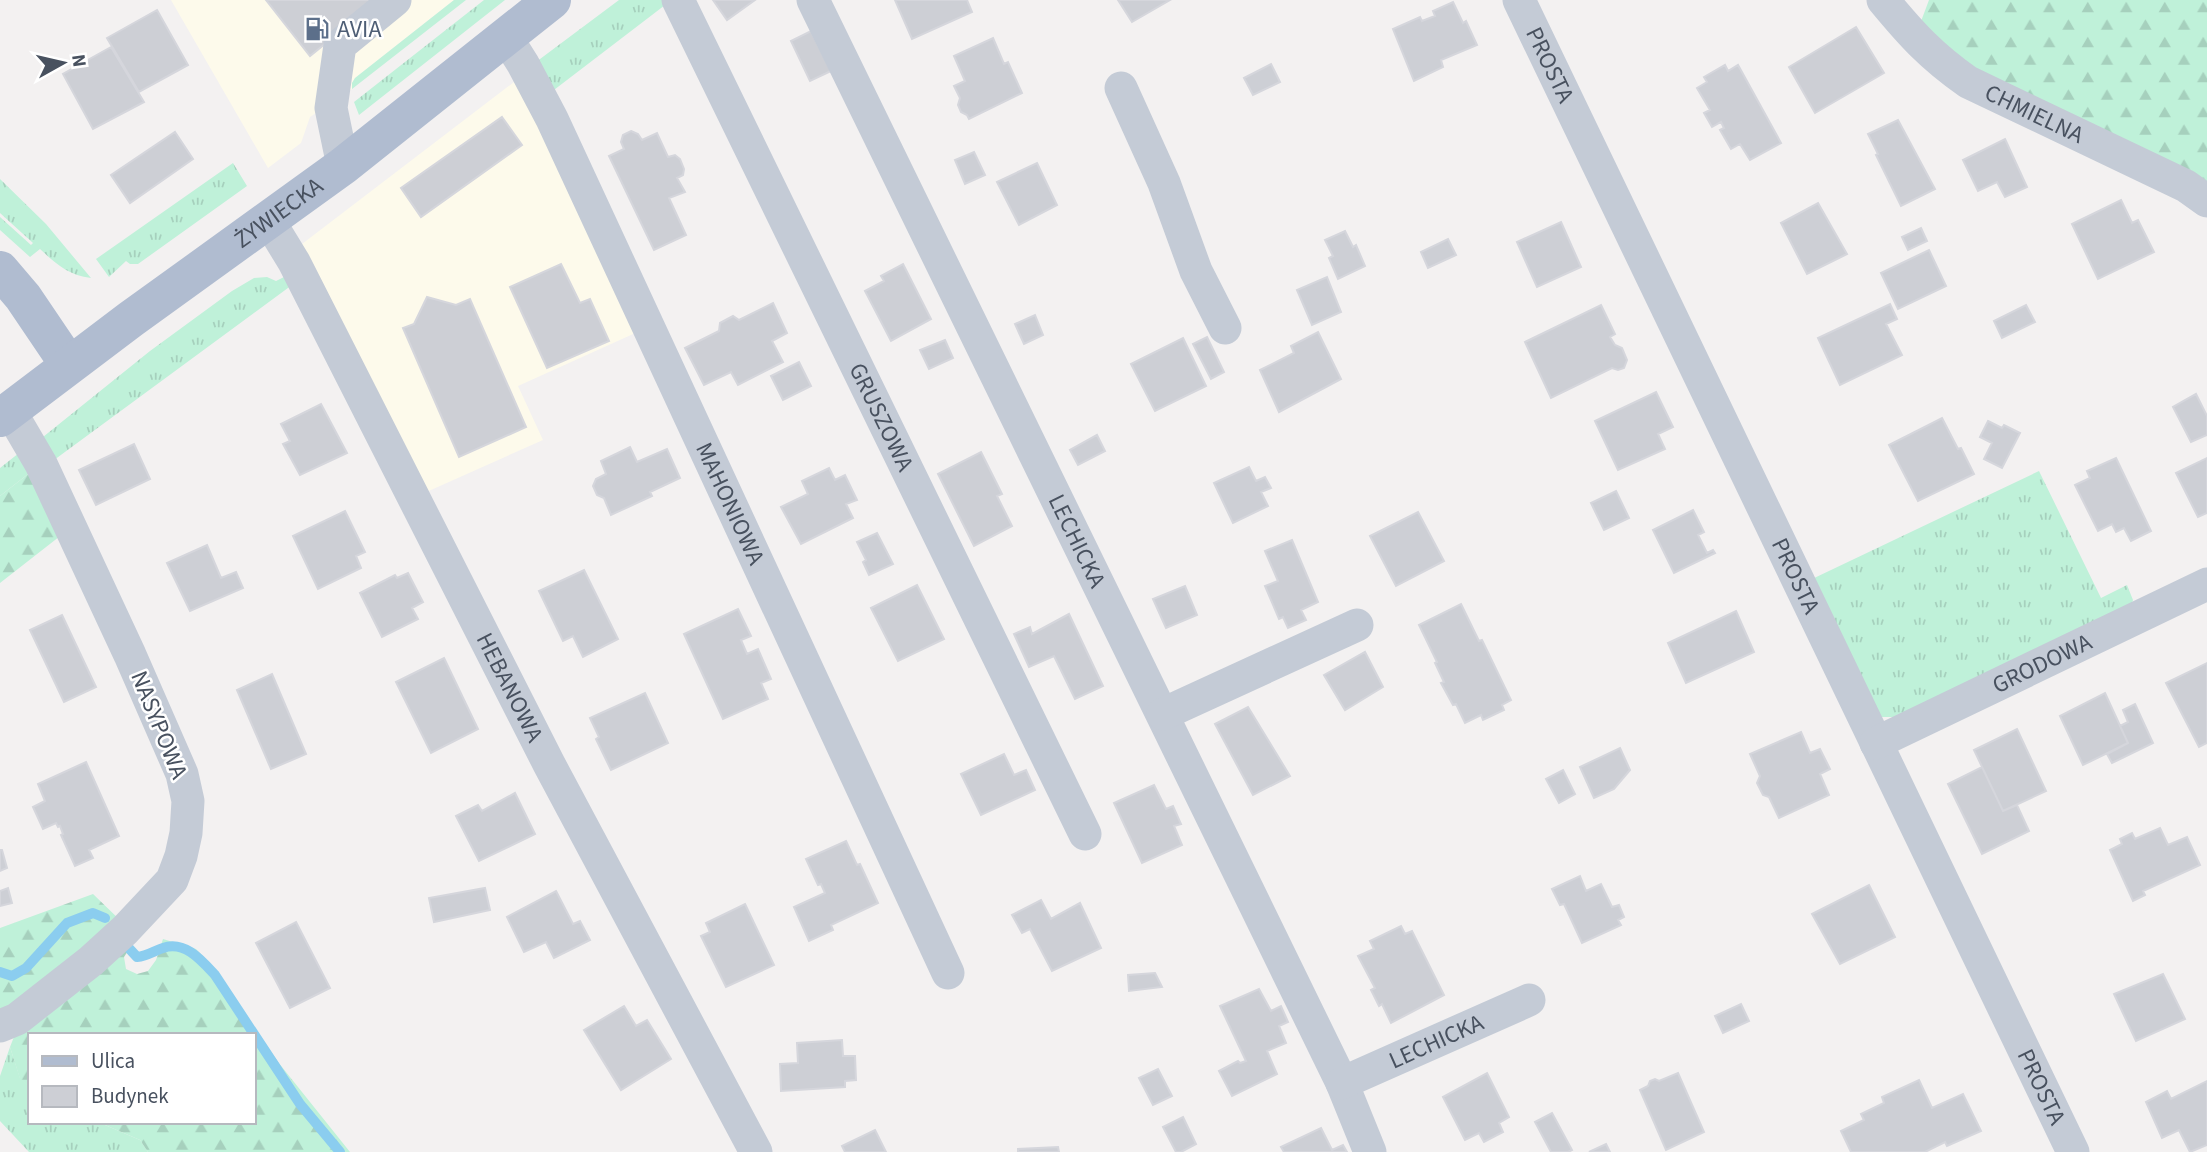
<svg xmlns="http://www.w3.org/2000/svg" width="2207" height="1152" font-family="'Source Sans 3',sans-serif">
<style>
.commercial{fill:#fdfaeb}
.grass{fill:url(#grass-tufts)}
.forest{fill:url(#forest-firs)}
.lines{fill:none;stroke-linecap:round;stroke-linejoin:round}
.stream{stroke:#8bcdef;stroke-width:10}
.building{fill:#cdcfd5;stroke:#d5d6dc;stroke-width:2}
.minor{stroke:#c4cbd6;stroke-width:33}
.major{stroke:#b0bcd0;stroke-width:38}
.labels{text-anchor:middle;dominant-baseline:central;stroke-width:5;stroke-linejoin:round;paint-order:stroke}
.service-label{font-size:24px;fill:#4e5e75;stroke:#fff;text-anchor:start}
.street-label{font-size:24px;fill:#48515f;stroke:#fff}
</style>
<defs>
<pattern id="grass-tufts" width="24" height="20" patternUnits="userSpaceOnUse" patternTransform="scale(1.75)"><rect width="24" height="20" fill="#bff1d9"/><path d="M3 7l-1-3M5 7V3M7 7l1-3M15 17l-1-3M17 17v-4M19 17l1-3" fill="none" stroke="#a6d0bd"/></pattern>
<pattern id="forest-firs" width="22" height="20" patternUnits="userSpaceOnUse" patternTransform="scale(1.75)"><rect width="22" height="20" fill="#bff1d9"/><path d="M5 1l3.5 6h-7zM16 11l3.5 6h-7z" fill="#a6d0bd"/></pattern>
</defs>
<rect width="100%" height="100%" fill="#f3f1f1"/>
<path class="commercial" d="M171 0H454L355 78 352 83V89L310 117 301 143 268 168Z
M518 79 642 330 518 386 543 440 422 494 302 244Z"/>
<path class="grass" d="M454 0H466L352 89V83L355 78Z
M484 0H505L359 115 354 102Z
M619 0H668L669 2 550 93 536 62Z
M233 163 247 186 138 264H130L126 261 109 277 96 259Z
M0 179 46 224 91 278C68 275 56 264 40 249L30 257 0 230V217L31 245 33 243 0 213Z
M286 276 292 285 50 463 38 441 150 351 232 291 254 278 267 277 276 281Z
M19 453 32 471 0 496V468Z
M2039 471 2101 598 2127 585 2133 600 2130 610 1896 717H1881L1810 580Z
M10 1047 20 1078 30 1087V1122H98L140 1140 148 1152H29L0 1121V1076Z"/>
<path class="forest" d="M1929 0H2207V191L1971 76 1917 32Z
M32 471 64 533 0 583V496Z
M93 894 122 922 0 1016V928Z
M163 939 196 949 214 968 278 1062 350 1152H148L140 1140 98 1122H254V1035H30V1087L20 1079 10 1047 19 1024 133 943 124 957 126 969 137 974 148 971 156 960Z"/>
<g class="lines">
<path class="stream" d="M125 944 137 957C147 956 154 951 163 948 185 940 202 961 215 975L300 1104 340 1152
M0 972 12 976 26 968 67 923 93 913 105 918"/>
</g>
<path class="building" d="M266 0H377L378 1 310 56Z
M713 0H755L727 20Z
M895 0H967L972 12 912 39Z
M1118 0H1170L1132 22Z
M1453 2 1463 23 1466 21 1477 45 1441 60 1443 67 1414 81 1393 29 1420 17 1422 21 1435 16 1433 11Z
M157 10 188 65 139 92 107 38Z
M1856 27 1884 73 1815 113 1789 67Z
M811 31 831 71 810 81 791 41Z
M993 38 1004 64 1008 62 1022 93 969 119 967 115 961 112 958 105 960 98 954 86 965 81 954 56Z
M111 47 144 102 93 129 63 74Z
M1271 64 1280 82 1253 95 1244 78Z
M1725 65 1728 71 1738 65 1781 143 1750 160 1740 144 1731 149 1720 130 1724 128 1721 122 1712 127 1704 113 1710 110 1697 88 1707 82 1704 77Z
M502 117 522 145 421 217 401 188Z
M1898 120 1935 189 1901 206 1876 155 1878 154 1868 134Z
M631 131 638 134 642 140 657 133 668 157 675 155 680 159 684 169 683 175 677 178 685 192 669 198 686 235 654 250 609 156 624 149 621 142 623 135Z
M175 132 193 159 130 203 111 175Z
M2005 139 2027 187 2005 197 1997 182 1978 191 1963 160Z
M974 152 985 175 965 184 955 160Z
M1037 163 1057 205 1019 225 997 182Z
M2121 200 2132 223 2138 220 2154 252 2098 279 2072 224Z
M1818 203 1847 254 1807 274 1781 223Z
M1561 222 1581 267 1537 287 1517 242Z
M1921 228 1927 241 1908 250 1902 237Z
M1345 231 1353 247 1356 245 1365 266 1338 279 1329 258 1333 256 1325 240Z
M1448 239 1456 255 1428 268 1421 252Z
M1929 250 1946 286 1898 309 1881 273Z
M561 264 580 303 590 299 609 341 547 368 510 287Z
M903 264 931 319 891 341 865 291 884 281 881 276Z
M1327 277 1341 312 1312 325 1297 290Z
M427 297 456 305 470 299 526 427 459 457 403 328 414 324Z
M773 303 787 333 772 341 783 362 738 385 731 372 704 385 685 348 719 331 720 323 733 316 739 320Z
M1890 304 1897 319 1886 324 1902 355 1840 385 1818 338Z
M1601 305 1615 334 1610 337 1615 345 1622 348 1627 360 1624 368 1618 370 1612 368 1551 398 1525 342Z
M2026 305 2035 322 2002 338 1994 321Z
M1035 315 1043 335 1024 344 1015 324Z
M1318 332 1341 379 1279 412 1260 370 1294 353 1291 346Z
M1207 337 1224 372 1211 379 1193 344Z
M1183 338 1206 386 1155 411 1131 364Z
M945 340 953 358 929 369 920 350Z
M799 362 811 386 783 400 771 376Z
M1656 392 1673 427 1658 434 1665 449 1618 470 1595 421Z
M2196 394 2207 416V435L2191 442 2173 407Z
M321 404 347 453 300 475 283 444 290 441 281 424Z
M1942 418 1958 449 1961 448 1974 474 1918 501 1889 445Z
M1988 421 2002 428 2004 425 2020 433 2002 468 1984 459 1992 443 1980 437Z
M1097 435 1105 451 1078 465 1070 450Z
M134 444 150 479 96 505 79 470Z
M630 447 637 462 667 449 680 478 650 492 652 496 611 515 604 498 597 495 593 486 596 479 606 474 601 461Z
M981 452 1002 494 997 496 1012 526 974 546 938 474Z
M2116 458 2151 531 2131 541 2124 528 2116 532 2112 524 2098 531 2075 485 2090 478 2087 471Z
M2207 458V513L2198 517 2176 473Z
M1249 467 1256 481 1265 477 1271 488 1261 492 1268 506 1233 523 1214 483Z
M829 468 835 480 845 475 857 500 846 504 853 518 801 544 781 507 808 494 802 481Z
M1616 491 1629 518 1604 530 1591 503Z
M1693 510 1704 532 1698 535 1707 553 1713 550 1715 553 1674 573 1653 530Z
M345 511 365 552 356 556 361 568 318 589 293 536Z
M1418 512 1444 561 1396 586 1370 536Z
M877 533 893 564 869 575 863 562 866 560 857 542Z
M1292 540 1318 602 1301 610 1306 620 1288 628 1283 617 1279 619 1265 586 1278 581 1265 551Z
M207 545 221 578 236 572 243 588 190 611 167 563Z
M584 570 618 639 583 657 573 636 563 641 539 591Z
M408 573 423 602 412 608 418 619 382 637 360 593 395 575 397 578Z
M917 585 944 639 898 661 871 608Z
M1185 586 1197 615 1166 628 1153 599Z
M1461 604 1479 641 1482 640 1511 700 1502 705 1504 710 1483 720 1481 715 1465 723 1456 704 1453 705 1441 683 1444 682 1435 663 1437 662 1419 625Z
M738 609 751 636 741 640 747 654 758 649 771 679 761 683 768 699 723 719 684 634Z
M1736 611 1754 652 1686 683 1668 643Z
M1069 614 1103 686 1075 699 1054 656 1029 667 1014 634 1030 627 1032 634Z
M62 615 96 687 64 702 30 630Z
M1365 652 1383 687 1345 710 1324 675Z
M444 658 478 729 431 753 396 682Z
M2207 663V743L2199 747 2166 683Z
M272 674 306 754 271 769 237 690Z
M645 693 668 743 611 770 596 739 599 737 590 718Z
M2105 693 2128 743 2083 765 2060 716Z
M2135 704 2153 743 2112 763 2107 754 2128 743 2120 726 2128 722 2123 710Z
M1248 707 1290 776 1253 795 1215 724Z
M2017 729 2046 791 2003 811 1974 750Z
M1801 732 1810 753 1820 749 1830 769 1820 774 1829 795 1779 818 1769 797 1763 795 1757 783 1760 776 1750 754Z
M1620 748 1630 770 1614 789 1594 798 1580 767Z
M1004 754 1014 775 1026 770 1035 790 981 815 961 774Z
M86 762 119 836 89 850 93 858 75 866 61 835 63 834 60 826 58 827 56 823 43 829 33 807 45 801 38 784Z
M1982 767 2003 811 2017 805 2029 831 1982 854 1948 784Z
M1563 770 1575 794 1559 803 1546 779Z
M1154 785 1166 809 1173 806 1181 824 1174 826 1182 845 1142 863 1114 803Z
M515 793 535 834 479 861 456 816 478 805 482 811Z
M2160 828 2168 845 2187 837 2200 865 2143 891 2145 895 2133 901 2110 850 2122 844 2120 839 2132 833 2135 839Z
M846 841 857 865 860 864 878 903 831 925 833 930 809 941 794 907 825 893 821 884 818 885 806 859Z
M0 850H2L7 868 0 871Z
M1580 876 1586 891 1601 884 1612 907 1619 905 1624 917 1618 920 1621 925 1582 943 1564 904 1560 905 1552 889Z
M1869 885 1895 937 1840 964 1812 914Z
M8 888 12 903 0 906V891Z
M485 888 490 910 434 922 429 898Z
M556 891 573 924 580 921 590 940 554 958 546 942 524 952 507 917Z
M1041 900 1051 919 1080 903 1101 948 1052 971 1030 929 1022 933 1012 915Z
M745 904 774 965 726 987 701 936 710 932 706 923Z
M296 922 330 988 290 1008 256 943Z
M1401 926 1405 934 1412 931 1444 995 1391 1023 1382 1004 1379 1006 1371 990 1375 988 1358 956 1374 949 1370 941Z
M1155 973 1162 987 1129 991 1128 975Z
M2163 974 2185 1019 2136 1041 2114 994Z
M1259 989 1271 1011 1281 1006 1288 1022 1279 1026 1286 1043 1267 1051 1277 1074 1232 1096 1219 1071 1238 1061 1240 1063 1246 1061 1220 1006Z
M1741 1004 1749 1021 1723 1033 1715 1016Z
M624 1006 636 1026 647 1020 671 1059 621 1090 584 1030Z
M842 1040 843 1056H855L856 1080 845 1081V1087L781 1091 780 1064 798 1063 797 1043Z
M1158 1069 1172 1096 1153 1105 1139 1078Z
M1487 1073 1509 1117 1499 1123 1503 1132 1484 1142 1479 1133 1465 1140 1443 1097Z
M1678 1073 1704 1132 1666 1150 1640 1090 1648 1086 1650 1081 1655 1079 1659 1081Z
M1919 1080 1932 1108 1963 1094 1981 1131 1947 1146 1945 1142 1925 1152H1851L1841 1131 1864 1120 1861 1114 1884 1103 1882 1097Z
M2207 1081V1145L2190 1152 2179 1130 2162 1138 2146 1102 2167 1091 2171 1099Z
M1552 1113 1572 1150 1568 1152H1551L1535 1122Z
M1183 1117 1196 1144 1181 1152H1176L1163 1127Z
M1321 1128 1332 1150 1343 1145 1347 1152H1284L1281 1147Z
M875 1130 886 1152H845L842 1146Z
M1606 1144 1610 1152H1589Z
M1058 1147 1059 1152H1018V1149Z"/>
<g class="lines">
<g class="minor">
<path id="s1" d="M678 0 1085 834"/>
<path id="s2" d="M813 0 1342 1083 1370 1152"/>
<path id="s3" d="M1519 0 2073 1152"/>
<path id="s4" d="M1883 0C1911 34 1931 56 1968 82L2186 186 2207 201"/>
<path id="s5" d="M506 37 523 64 552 119 948 973"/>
<path d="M1121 88 1164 183 1196 271 1225 328"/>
<path d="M343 166 331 108 340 45 395 0"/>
<path id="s6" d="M269 221 294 262 549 764 756 1152"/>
<path d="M1163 714 1357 625"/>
<path id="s7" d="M1876 743 2207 584"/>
<path d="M0 1026 17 1019 91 961 125 930 172 880 181 856 186 833 188 801 182 774 130 655 41 464 10 411"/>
<path id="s8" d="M1342 1083 1529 1000"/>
</g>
<g class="major">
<path d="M0 270 23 297 69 365"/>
<path id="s9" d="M0 418 131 319 343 166 552 0"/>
</g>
</g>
<defs>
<g id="fuel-bare" transform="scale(1.89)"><path d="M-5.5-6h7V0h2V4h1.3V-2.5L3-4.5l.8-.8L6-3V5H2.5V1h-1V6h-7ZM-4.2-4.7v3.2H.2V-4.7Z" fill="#5c6f8a" stroke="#fff" stroke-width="2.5" paint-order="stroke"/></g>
</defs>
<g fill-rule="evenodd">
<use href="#fuel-bare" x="317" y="29"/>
</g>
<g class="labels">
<g class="service-label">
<text x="337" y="29">AVIA</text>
</g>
<g class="street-label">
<text stroke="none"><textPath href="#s3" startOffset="72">PROSTA</textPath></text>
<text stroke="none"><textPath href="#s4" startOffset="192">CHMIELNA</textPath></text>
<text stroke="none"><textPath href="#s9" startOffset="346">ŻYWIECKA</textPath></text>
<text stroke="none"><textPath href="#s1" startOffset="464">GRUSZOWA</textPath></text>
<text stroke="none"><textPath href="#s5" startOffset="518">MAHONIOWA</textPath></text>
<text stroke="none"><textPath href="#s2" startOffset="602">LECHICKA</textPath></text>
<text stroke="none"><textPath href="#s3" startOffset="639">PROSTA</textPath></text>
<text stroke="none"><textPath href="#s7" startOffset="184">GRODOWA</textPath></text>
<text stroke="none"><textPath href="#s6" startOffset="525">HEBANOWA</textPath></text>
<text transform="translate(159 725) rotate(68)">NASYPOWA</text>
<text stroke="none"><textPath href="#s8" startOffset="103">LECHICKA</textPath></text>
<text stroke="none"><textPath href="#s3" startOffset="1206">PROSTA</textPath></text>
</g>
</g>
<rect x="28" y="1033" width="228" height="91" fill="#ffffff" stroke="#b6b9bf" stroke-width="2"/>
<rect x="42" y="1056" width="35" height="10" fill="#b0bcd0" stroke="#b6b9bf" stroke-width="2"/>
<text x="91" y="1068" font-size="21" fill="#48515f">Ulica</text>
<rect x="42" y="1086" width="35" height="21" fill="#cdcfd5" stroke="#b6b9bf" stroke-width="2"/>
<text x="91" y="1103" font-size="21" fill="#48515f">Budynek</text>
<g transform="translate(63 63) rotate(82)" stroke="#ffffff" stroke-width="5" paint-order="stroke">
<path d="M0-5L12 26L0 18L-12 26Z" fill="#48515f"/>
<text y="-10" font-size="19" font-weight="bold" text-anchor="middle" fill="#48515f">N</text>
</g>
</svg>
